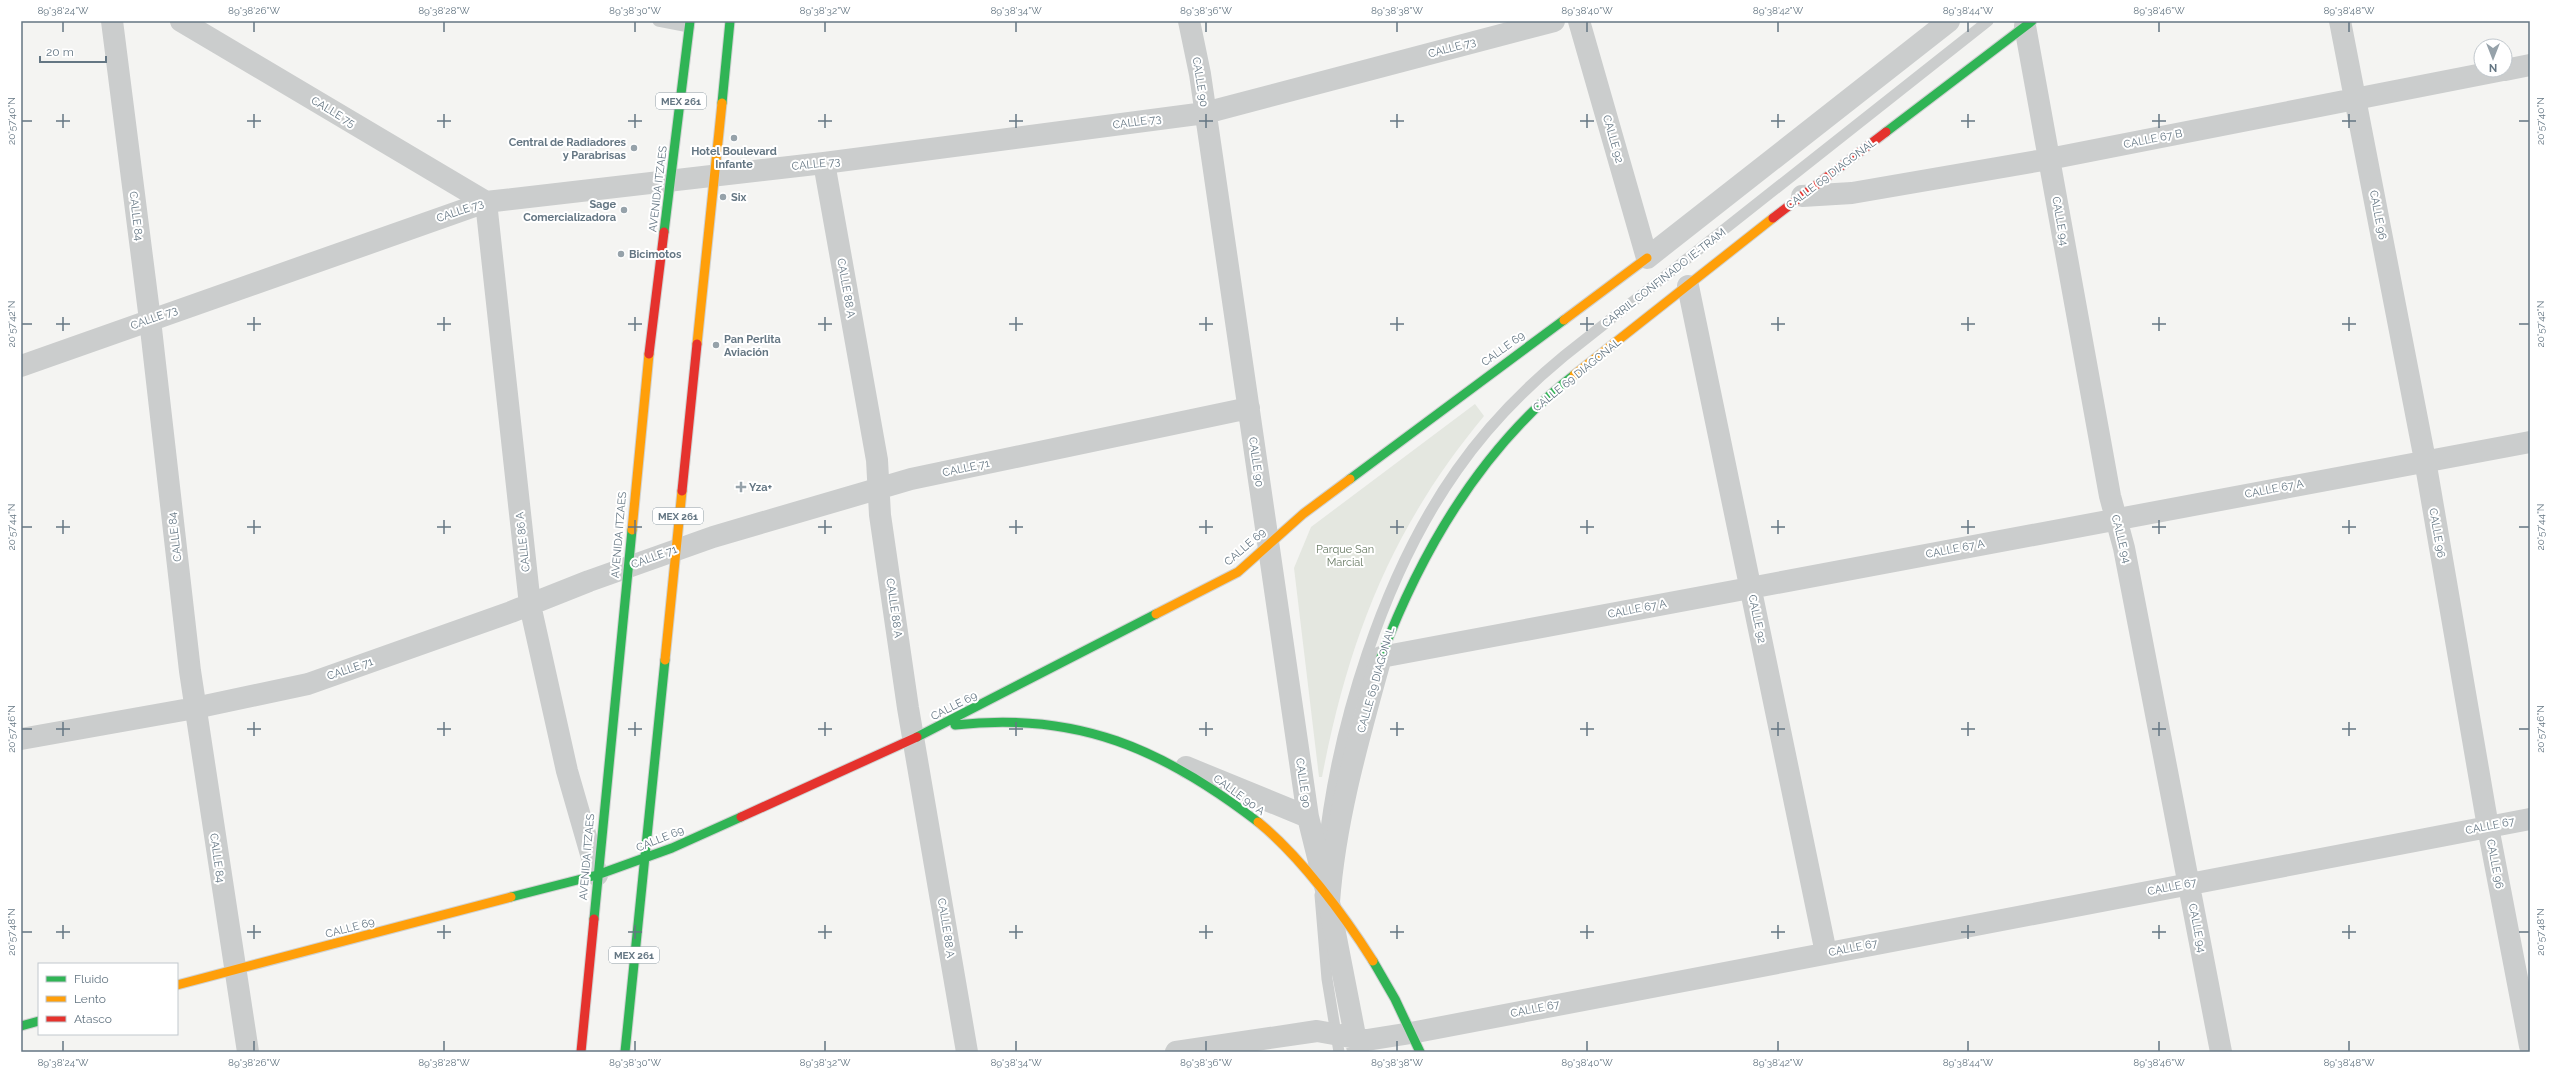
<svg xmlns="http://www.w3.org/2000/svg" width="2551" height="1073" font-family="Raleway,sans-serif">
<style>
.park{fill:#e4e7e0}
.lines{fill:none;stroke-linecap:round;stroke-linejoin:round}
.fast-casing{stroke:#d0d2d2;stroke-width:11}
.slow-casing{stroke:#d0d2d2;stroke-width:11}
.jam-casing{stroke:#d0d2d2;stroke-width:11}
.lane{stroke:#cbcdcd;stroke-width:11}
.street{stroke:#cbcdcd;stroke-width:22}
.fast{stroke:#30b455;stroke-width:9}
.slow{stroke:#ff9f0a;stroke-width:9}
.jam{stroke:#e5322d;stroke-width:9}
.ticks{fill:none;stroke:#647683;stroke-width:1.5}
.poi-dot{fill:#96a2aa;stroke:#fff;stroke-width:1.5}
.labels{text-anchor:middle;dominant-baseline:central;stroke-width:4;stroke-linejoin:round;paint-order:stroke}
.shield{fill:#fff;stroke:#929fa8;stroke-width:1}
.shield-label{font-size:10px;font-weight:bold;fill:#647683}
.street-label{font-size:11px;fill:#647683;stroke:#fff}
.poi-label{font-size:11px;font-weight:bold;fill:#647683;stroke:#fff;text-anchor:start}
.park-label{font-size:11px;fill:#687a63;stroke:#fff}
.neatline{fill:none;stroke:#647683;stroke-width:1.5}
.ticks-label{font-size:10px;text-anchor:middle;fill:#647683}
</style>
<rect width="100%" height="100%" fill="#f4f4f2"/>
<path class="park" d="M1475 404 1484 416C1392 527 1349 637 1322 777H1319L1294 568 1311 527Z"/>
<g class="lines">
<g class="fast-casing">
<path id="fast" d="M722 103 730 21
M1886 132 2032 21
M664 232 690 21
M1350 479 1564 320
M1381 657C1422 549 1482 447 1574 375
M955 725C1077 711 1163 749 1258 822
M917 737 1156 614
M511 897 597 875 672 848 741 817
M594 919 632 530
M1373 961 1395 999 1420 1052
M21 1026 39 1021
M625 1052 665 660"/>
</g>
<g class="slow-casing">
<path id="slow" d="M1564 320 1647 258
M697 344 722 103
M1574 375 1773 218
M632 530 649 354
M1156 614 1238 572 1303 514 1350 479
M665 660 682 491
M1258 822C1300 856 1344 915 1373 961
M177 985 511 897"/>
</g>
<g class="jam-casing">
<path id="jam" d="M1773 218 1886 132
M649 354 664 232
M682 491 697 344
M741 817 917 737
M581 1052 594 919"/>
</g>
<path class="lane" d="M658 21 689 27
M1323 854C1336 727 1383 575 1457 470 1487 427 1524 389 1564 356L1988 21
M1320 895 1327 979 1339 1052"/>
<path class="street" d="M112 21 150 320 190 671 248 1052
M181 21 486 202
M1189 21 1200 74 1308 817 1329 902 1358 1051
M1579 21 1647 258 1949 21
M2340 21 2425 460 2488 827 2530 1046
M2025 26 2110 496 2124 548 2221 1052
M2505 70 2530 65
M824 163 877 460 880 515 908 708 967 1052
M1802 196 1852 193 2049 159 2503 70
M486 202 530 605 567 771 597 875
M1688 286 1826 953
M21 366 486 202 824 163 1205 113 1554 21
M21 739 195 708 308 684 511 612 589 581 713 537 911 479 1249 408
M1186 767 1308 817
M1329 902C1335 819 1359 737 1381 657L2530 442
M1176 1052 1317 1031 1367 1040 1411 1033 2530 819"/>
<use href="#fast" class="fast"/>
<use href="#slow" class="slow"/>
<use href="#jam" class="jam"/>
</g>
<path class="ticks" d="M63 22V32M254 22V32M444 22V32M635 22V32M825 22V32M1016 22V32M1206 22V32M1397 22V32M1587 22V32M1778 22V32M1968 22V32M2159 22V32M2349 22V32M63 114V128M254 114V128M444 114V128M635 114V128M825 114V128M1016 114V128M1206 114V128M1397 114V128M1587 114V128M1778 114V128M1968 114V128M2159 114V128M2349 114V128M22 121H32M56 121H70M247 121H261M437 121H451M628 121H642M818 121H832M1009 121H1023M1199 121H1213M1390 121H1404M1580 121H1594M1771 121H1785M1961 121H1975M2152 121H2166M2342 121H2356M2519 121H2529M63 317V331M254 317V331M444 317V331M635 317V331M825 317V331M1016 317V331M1206 317V331M1397 317V331M1587 317V331M1778 317V331M1968 317V331M2159 317V331M2349 317V331M22 324H32M56 324H70M247 324H261M437 324H451M628 324H642M818 324H832M1009 324H1023M1199 324H1213M1390 324H1404M1580 324H1594M1771 324H1785M1961 324H1975M2152 324H2166M2342 324H2356M2519 324H2529M63 520V534M254 520V534M444 520V534M635 520V534M825 520V534M1016 520V534M1206 520V534M1397 520V534M1587 520V534M1778 520V534M1968 520V534M2159 520V534M2349 520V534M22 527H32M56 527H70M247 527H261M437 527H451M628 527H642M818 527H832M1009 527H1023M1199 527H1213M1390 527H1404M1580 527H1594M1771 527H1785M1961 527H1975M2152 527H2166M2342 527H2356M2519 527H2529M63 722V736M254 722V736M444 722V736M635 722V736M825 722V736M1016 722V736M1206 722V736M1397 722V736M1587 722V736M1778 722V736M1968 722V736M2159 722V736M2349 722V736M22 729H32M56 729H70M247 729H261M437 729H451M628 729H642M818 729H832M1009 729H1023M1199 729H1213M1390 729H1404M1580 729H1594M1771 729H1785M1961 729H1975M2152 729H2166M2342 729H2356M2519 729H2529M63 925V939M254 925V939M444 925V939M635 925V939M825 925V939M1016 925V939M1206 925V939M1397 925V939M1587 925V939M1778 925V939M1968 925V939M2159 925V939M2349 925V939M22 932H32M56 932H70M247 932H261M437 932H451M628 932H642M818 932H832M1009 932H1023M1199 932H1213M1390 932H1404M1580 932H1594M1771 932H1785M1961 932H1975M2152 932H2166M2342 932H2356M2519 932H2529M63 1041V1051M254 1041V1051M444 1041V1051M635 1041V1051M825 1041V1051M1016 1041V1051M1206 1041V1051M1397 1041V1051M1587 1041V1051M1778 1041V1051M1968 1041V1051M2159 1041V1051M2349 1041V1051"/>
<g class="poi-dot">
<circle cx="734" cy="138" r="4"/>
<circle cx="634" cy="148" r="4"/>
<circle cx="723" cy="197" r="4"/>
<circle cx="624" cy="210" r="4"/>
<circle cx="621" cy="254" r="4"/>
<circle cx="716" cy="345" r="4"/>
<path d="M739 481h4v4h4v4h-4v4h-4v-4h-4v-4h4z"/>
</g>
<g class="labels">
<g class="shield">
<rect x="656" y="93" width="50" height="16" rx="3"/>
<rect x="653" y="508" width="50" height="16" rx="3"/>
<rect x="609" y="947" width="50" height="16" rx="3"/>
</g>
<g class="shield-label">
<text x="681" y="101">MEX 261</text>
<text x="678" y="516">MEX 261</text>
<text x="634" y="955">MEX 261</text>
</g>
<g class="street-label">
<text transform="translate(1452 48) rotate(-15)">CALLE 73</text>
<text transform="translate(1200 82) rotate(81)">CALLE 90</text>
<text transform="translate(333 112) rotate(31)">CALLE 75</text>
<text transform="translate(1137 122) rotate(-8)">CALLE 73</text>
<text transform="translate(1613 139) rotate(74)">CALLE 92</text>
<text transform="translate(2153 139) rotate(-11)">CALLE 67 B</text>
<text transform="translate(816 164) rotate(-6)">CALLE 73</text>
<text transform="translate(1831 174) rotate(-37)">CALLE 69 DIAGONAL</text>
<text transform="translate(658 189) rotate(-83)">AVENIDA ITZAES</text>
<text transform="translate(460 211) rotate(-19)">CALLE 73</text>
<text transform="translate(2378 215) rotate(79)">CALLE 96</text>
<text transform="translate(136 216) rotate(83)">CALLE 84</text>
<text transform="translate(2060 221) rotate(80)">CALLE 94</text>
<text transform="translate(1664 278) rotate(-38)">CARRIL CONFINADO IE-TRAM</text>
<text transform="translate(846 288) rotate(80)">CALLE 88 A</text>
<text transform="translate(154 318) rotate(-20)">CALLE 73</text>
<text transform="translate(1503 349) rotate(-36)">CALLE 69</text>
<text transform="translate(1577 375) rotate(-39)">CALLE 69 DIAGONAL</text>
<text transform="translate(1256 462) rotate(82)">CALLE 90</text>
<text transform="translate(966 468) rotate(-12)">CALLE 71</text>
<text transform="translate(2274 489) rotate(-11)">CALLE 67 A</text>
<text transform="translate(2437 533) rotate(80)">CALLE 96</text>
<text transform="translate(619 535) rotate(-85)">AVENIDA ITZAES</text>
<text transform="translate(175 537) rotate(-97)">CALLE 84</text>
<text transform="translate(2121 539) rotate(76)">CALLE 94</text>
<text transform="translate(523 542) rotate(-96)">CALLE 86 A</text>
<text transform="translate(1245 547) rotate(-41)">CALLE 69</text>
<text transform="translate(1955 549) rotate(-11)">CALLE 67 A</text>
<text transform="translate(654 557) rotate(-20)">CALLE 71</text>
<text transform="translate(894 608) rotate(82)">CALLE 88 A</text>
<text transform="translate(1637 609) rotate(-11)">CALLE 67 A</text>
<text transform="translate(1757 619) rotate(78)">CALLE 92</text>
<text transform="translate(350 669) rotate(-19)">CALLE 71</text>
<text transform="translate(1376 680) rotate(-74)">CALLE 69 DIAGONAL</text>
<text transform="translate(954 706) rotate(-27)">CALLE 69</text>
<text transform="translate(1303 783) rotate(82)">CALLE 90</text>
<text transform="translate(1239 795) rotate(36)">CALLE 90 A</text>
<text transform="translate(2490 826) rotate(-11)">CALLE 67</text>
<text transform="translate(660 839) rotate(-22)">CALLE 69</text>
<text transform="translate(587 857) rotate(-85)">AVENIDA ITZAES</text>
<text transform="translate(217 858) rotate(82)">CALLE 84</text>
<text transform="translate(2495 864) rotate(79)">CALLE 96</text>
<text transform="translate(2172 887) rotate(-11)">CALLE 67</text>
<text transform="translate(350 928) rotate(-15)">CALLE 69</text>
<text transform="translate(946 928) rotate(81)">CALLE 88 A</text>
<text transform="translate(2197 928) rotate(79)">CALLE 94</text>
<text transform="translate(1853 948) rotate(-11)">CALLE 67</text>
<text transform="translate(1535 1009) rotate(-11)">CALLE 67</text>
</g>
<g class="poi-label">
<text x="626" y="142" text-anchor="end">Central de Radiadores<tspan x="626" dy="13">y Parabrisas</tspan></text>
<text x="734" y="151" text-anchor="middle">Hotel Boulevard<tspan x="734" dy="13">Infante</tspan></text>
<text x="731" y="197">Six</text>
<text x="616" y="204" text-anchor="end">Sage<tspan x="616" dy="13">Comercializadora</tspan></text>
<text x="629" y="254">Bicimotos</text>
<text x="724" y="339">Pan Perlita<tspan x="724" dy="13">Aviación</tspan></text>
<text x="749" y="487">Yza+</text>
</g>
<g class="park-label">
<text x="1345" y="549">Parque San<tspan x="1345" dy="13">Marcial</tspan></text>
</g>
</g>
<rect width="2551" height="1073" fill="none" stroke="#ffffff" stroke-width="44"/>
<rect x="38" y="963" width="140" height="72" fill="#ffffff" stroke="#c1c8cd"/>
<rect x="46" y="976" width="20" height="6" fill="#30b455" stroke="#c1c8cd"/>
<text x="74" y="983" font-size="12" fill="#647683">Fluido</text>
<rect x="46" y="996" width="20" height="6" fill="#ff9f0a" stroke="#c1c8cd"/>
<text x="74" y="1003" font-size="12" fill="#647683">Lento</text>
<rect x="46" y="1016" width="20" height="6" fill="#e5322d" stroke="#c1c8cd"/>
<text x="74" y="1023" font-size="12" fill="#647683">Atasco</text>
<g transform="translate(2493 58) rotate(180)"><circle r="19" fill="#ffffff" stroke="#c1c8cd"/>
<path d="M0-3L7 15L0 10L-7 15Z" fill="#96a2aa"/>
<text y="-6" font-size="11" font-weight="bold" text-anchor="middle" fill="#647683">N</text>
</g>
<path d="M40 56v6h66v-6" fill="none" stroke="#647683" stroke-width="2"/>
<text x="46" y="56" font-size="12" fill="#647683" stroke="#ffffff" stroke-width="3" paint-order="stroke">20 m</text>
<rect x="22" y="22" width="2507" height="1029" class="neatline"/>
<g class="ticks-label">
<text x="63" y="14">89°38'24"W</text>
<text x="254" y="14">89°38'26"W</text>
<text x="444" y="14">89°38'28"W</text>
<text x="635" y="14">89°38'30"W</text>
<text x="825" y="14">89°38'32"W</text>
<text x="1016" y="14">89°38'34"W</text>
<text x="1206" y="14">89°38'36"W</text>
<text x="1397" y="14">89°38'38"W</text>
<text x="1587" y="14">89°38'40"W</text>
<text x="1778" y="14">89°38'42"W</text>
<text x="1968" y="14">89°38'44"W</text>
<text x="2159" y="14">89°38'46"W</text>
<text x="2349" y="14">89°38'48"W</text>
<text transform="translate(2540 121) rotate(-90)" y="4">20°57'40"N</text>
<text transform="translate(11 121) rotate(-90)" y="4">20°57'40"N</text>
<text transform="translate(2540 324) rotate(-90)" y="4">20°57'42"N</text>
<text transform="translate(11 324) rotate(-90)" y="4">20°57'42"N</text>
<text transform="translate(2540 527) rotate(-90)" y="4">20°57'44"N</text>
<text transform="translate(11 527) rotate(-90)" y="4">20°57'44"N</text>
<text transform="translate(2540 729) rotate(-90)" y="4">20°57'46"N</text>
<text transform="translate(11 729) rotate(-90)" y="4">20°57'46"N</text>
<text transform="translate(2540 932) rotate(-90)" y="4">20°57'48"N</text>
<text transform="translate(11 932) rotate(-90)" y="4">20°57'48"N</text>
<text x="63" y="1066">89°38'24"W</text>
<text x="254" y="1066">89°38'26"W</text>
<text x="444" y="1066">89°38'28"W</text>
<text x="635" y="1066">89°38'30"W</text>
<text x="825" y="1066">89°38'32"W</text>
<text x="1016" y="1066">89°38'34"W</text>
<text x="1206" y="1066">89°38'36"W</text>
<text x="1397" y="1066">89°38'38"W</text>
<text x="1587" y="1066">89°38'40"W</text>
<text x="1778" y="1066">89°38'42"W</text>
<text x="1968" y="1066">89°38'44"W</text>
<text x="2159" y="1066">89°38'46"W</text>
<text x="2349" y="1066">89°38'48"W</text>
</g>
</svg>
